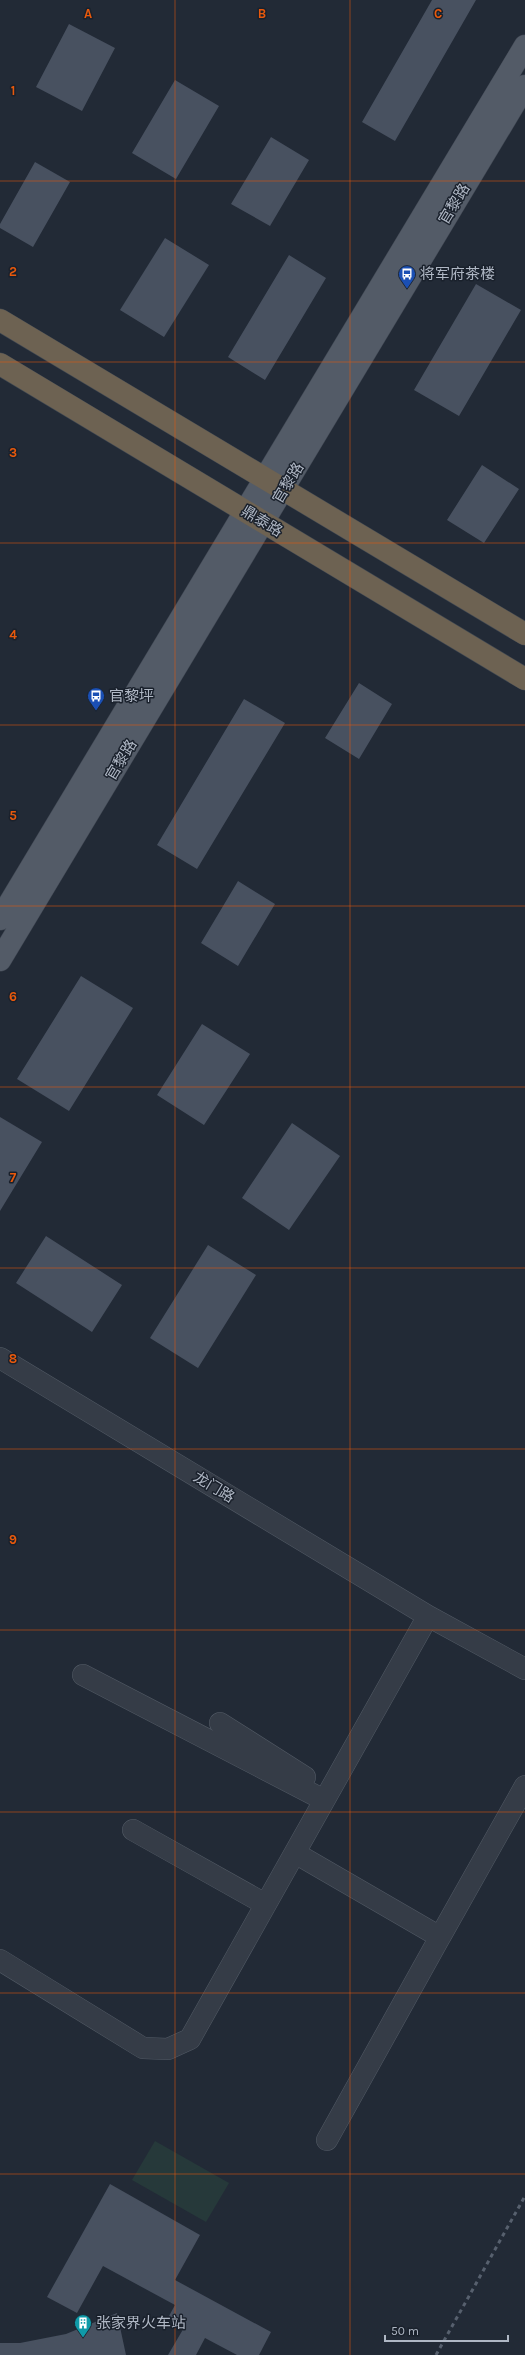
<svg xmlns="http://www.w3.org/2000/svg" width="525" height="2355" font-family="Karla,'Noto Sans SC',sans-serif">
<style>
.green{fill:#26393a}
.building{fill:#485160}
.lines{fill:none;stroke-linecap:round;stroke-linejoin:round}
.minor-casing{stroke:#525a65;stroke-width:22}
.major-casing{stroke:#3e4551;stroke-width:23}
.highway-casing{stroke:#3f4752;stroke-width:23}
.minor{stroke:#353c47;stroke-width:21}
.major{stroke:#535b67;stroke-width:22}
.highway{stroke:#6d6252;stroke-width:22}
.rail{stroke:#57606e;stroke-width:3;stroke-dasharray:4 4;stroke-linecap:butt}
.grid{fill:none;stroke:#e8590c;stroke-width:1;stroke-opacity:0.55}
.labels{text-anchor:middle;dominant-baseline:central;stroke-width:3;stroke-linejoin:round;paint-order:stroke}
.street-label{font-size:15px;fill:#afb7c4;stroke:#1a212c}
.poi-label{font-size:15px;fill:#afb7c4;stroke:#1a212c;text-anchor:start}
.grid-label{font-size:13px;text-anchor:middle;font-weight:bold;fill:#e8590c;stroke:#1a212c;stroke-width:3;stroke-linejoin:round;paint-order:stroke}
</style>
<rect width="100%" height="100%" fill="#222a36"/>
<path class="green" d="M155 2141 229 2183 206 2222 132 2180Z"/>
<path class="building" d="M432 0H476L395 141 362 122Z
M69 24 115 48 82 111 36 87Z
M175 80 219 106 176 179 132 153Z
M271 137 309 160 270 226 231 204Z
M35 162 70 182 33 247 0 228V224Z
M165 238 209 265 164 337 120 310Z
M289 255 326 278 265 380 228 357Z
M476 284 521 310 459 416 414 390Z
M482 465 519 489 484 543 447 520Z
M359 683 392 704 359 759 325 738Z
M244 699 285 723 197 869 157 845Z
M238 881 275 904 238 966 201 943Z
M81 976 133 1008 69 1111 17 1079Z
M202 1024 250 1054 204 1125 157 1095Z
M0 1117 42 1142 0 1211Z
M292 1123 340 1156 289 1230 242 1198Z
M46 1236 122 1285 92 1332 16 1283Z
M208 1245 256 1275 198 1368 150 1338Z
M110 2184 200 2235 175 2280 271 2332 259 2355H237L205 2338 196 2355H168L185 2326 169 2316 175 2305 103 2266 77 2313 47 2297Z
M117 2313 126 2355H0V2343H20L66 2334Z"/>
<g class="lines">
<g class="minor-casing">
<path id="minor" d="M0 1358 428 1616
M83 1675 324 1800
M220 1723 305 1777
M133 1830 265 1904
M295 1853 440 1937 525 1786
M0 1960 143 2048 168 2049 190 2039 428 1616 525 1669
M327 2140 440 1937"/>
</g>
<g class="major-casing">
<path id="major" d="M0 919 525 46
M0 960 525 86"/>
</g>
<g class="highway-casing">
<path id="highway" d="M0 320 525 634
M0 364 525 679"/>
</g>
<use href="#minor" class="minor"/>
<use href="#major" class="major"/>
<use href="#highway" class="highway"/>
<path class="rail" d="M436 2355 525 2196"/>
</g>
<path class="grid" d="M175 0V2355M350 0V2355M0 181H525M0 362H525M0 543H525M0 725H525M0 906H525M0 1087H525M0 1268H525M0 1449H525M0 1630H525M0 1812H525M0 1993H525M0 2174H525"/>
<defs>
<g id="bus-pin" transform="scale(0.9)"><path d="M0 17L-7.5 6A9.5 9.5 0 1 1 7.5 6Z" fill="#1a4fb4" stroke="#1a212c"/><path d="M-5-6H5V4H4V6H2V4H-2V6H-4V4H-5ZM-3.5-4V0h7V-4ZM-3.5 1.2v1.5H-2V1.2ZM2 1.2v1.5H3.5V1.2Z" fill="#fff"/></g>
<g id="building-pin" transform="scale(0.9)"><path d="M0 17L-7.5 6A9.5 9.5 0 1 1 7.5 6Z" fill="#0f9aa8" stroke="#1a212c"/><path d="M-4-6H4V6H1V3H-1V6H-4ZM-2.5-4.3h1.7v1.8h-1.7ZM.8-4.3h1.7v1.8H.8ZM-2.5-1h1.7V.8h-1.7ZM.8-1h1.7V.8H.8Z" fill="#fff"/></g>
</defs>
<g fill-rule="evenodd">
<use href="#bus-pin" x="407" y="274"/>
<use href="#bus-pin" x="96" y="696"/>
<use href="#building-pin" x="83" y="2323"/>
</g>
<g class="labels">
<g class="street-label">
<text transform="translate(454 204) rotate(-59)">官黎路</text>
<text transform="translate(288 483) rotate(-59)">官黎路</text>
<text transform="translate(262 521) rotate(31)">鼎泰路</text>
<text transform="translate(121 760) rotate(-59)">官黎路</text>
<text transform="translate(214 1487) rotate(31)">龙门路</text>
</g>
<g class="poi-label">
<text x="420" y="274">将军府茶楼</text>
<text x="109" y="696">官黎坪</text>
<text x="96" y="2323">张家界火车站</text>
</g>
</g>
<g class="grid-label">
<text x="88" y="18">A</text>
<text x="262" y="18">B</text>
<text x="438" y="18">C</text>
<text x="13" y="95">1</text>
<text x="13" y="276">2</text>
<text x="13" y="457">3</text>
<text x="13" y="639">4</text>
<text x="13" y="820">5</text>
<text x="13" y="1001">6</text>
<text x="13" y="1182">7</text>
<text x="13" y="1363">8</text>
<text x="13" y="1544">9</text>
</g>
<path d="M385 2335v6h123v-6" fill="none" stroke="#afb7c4" stroke-width="2"/>
<text x="391" y="2335" font-size="12" fill="#afb7c4" stroke="#1a212c" stroke-width="3" paint-order="stroke">50 m</text>
</svg>
